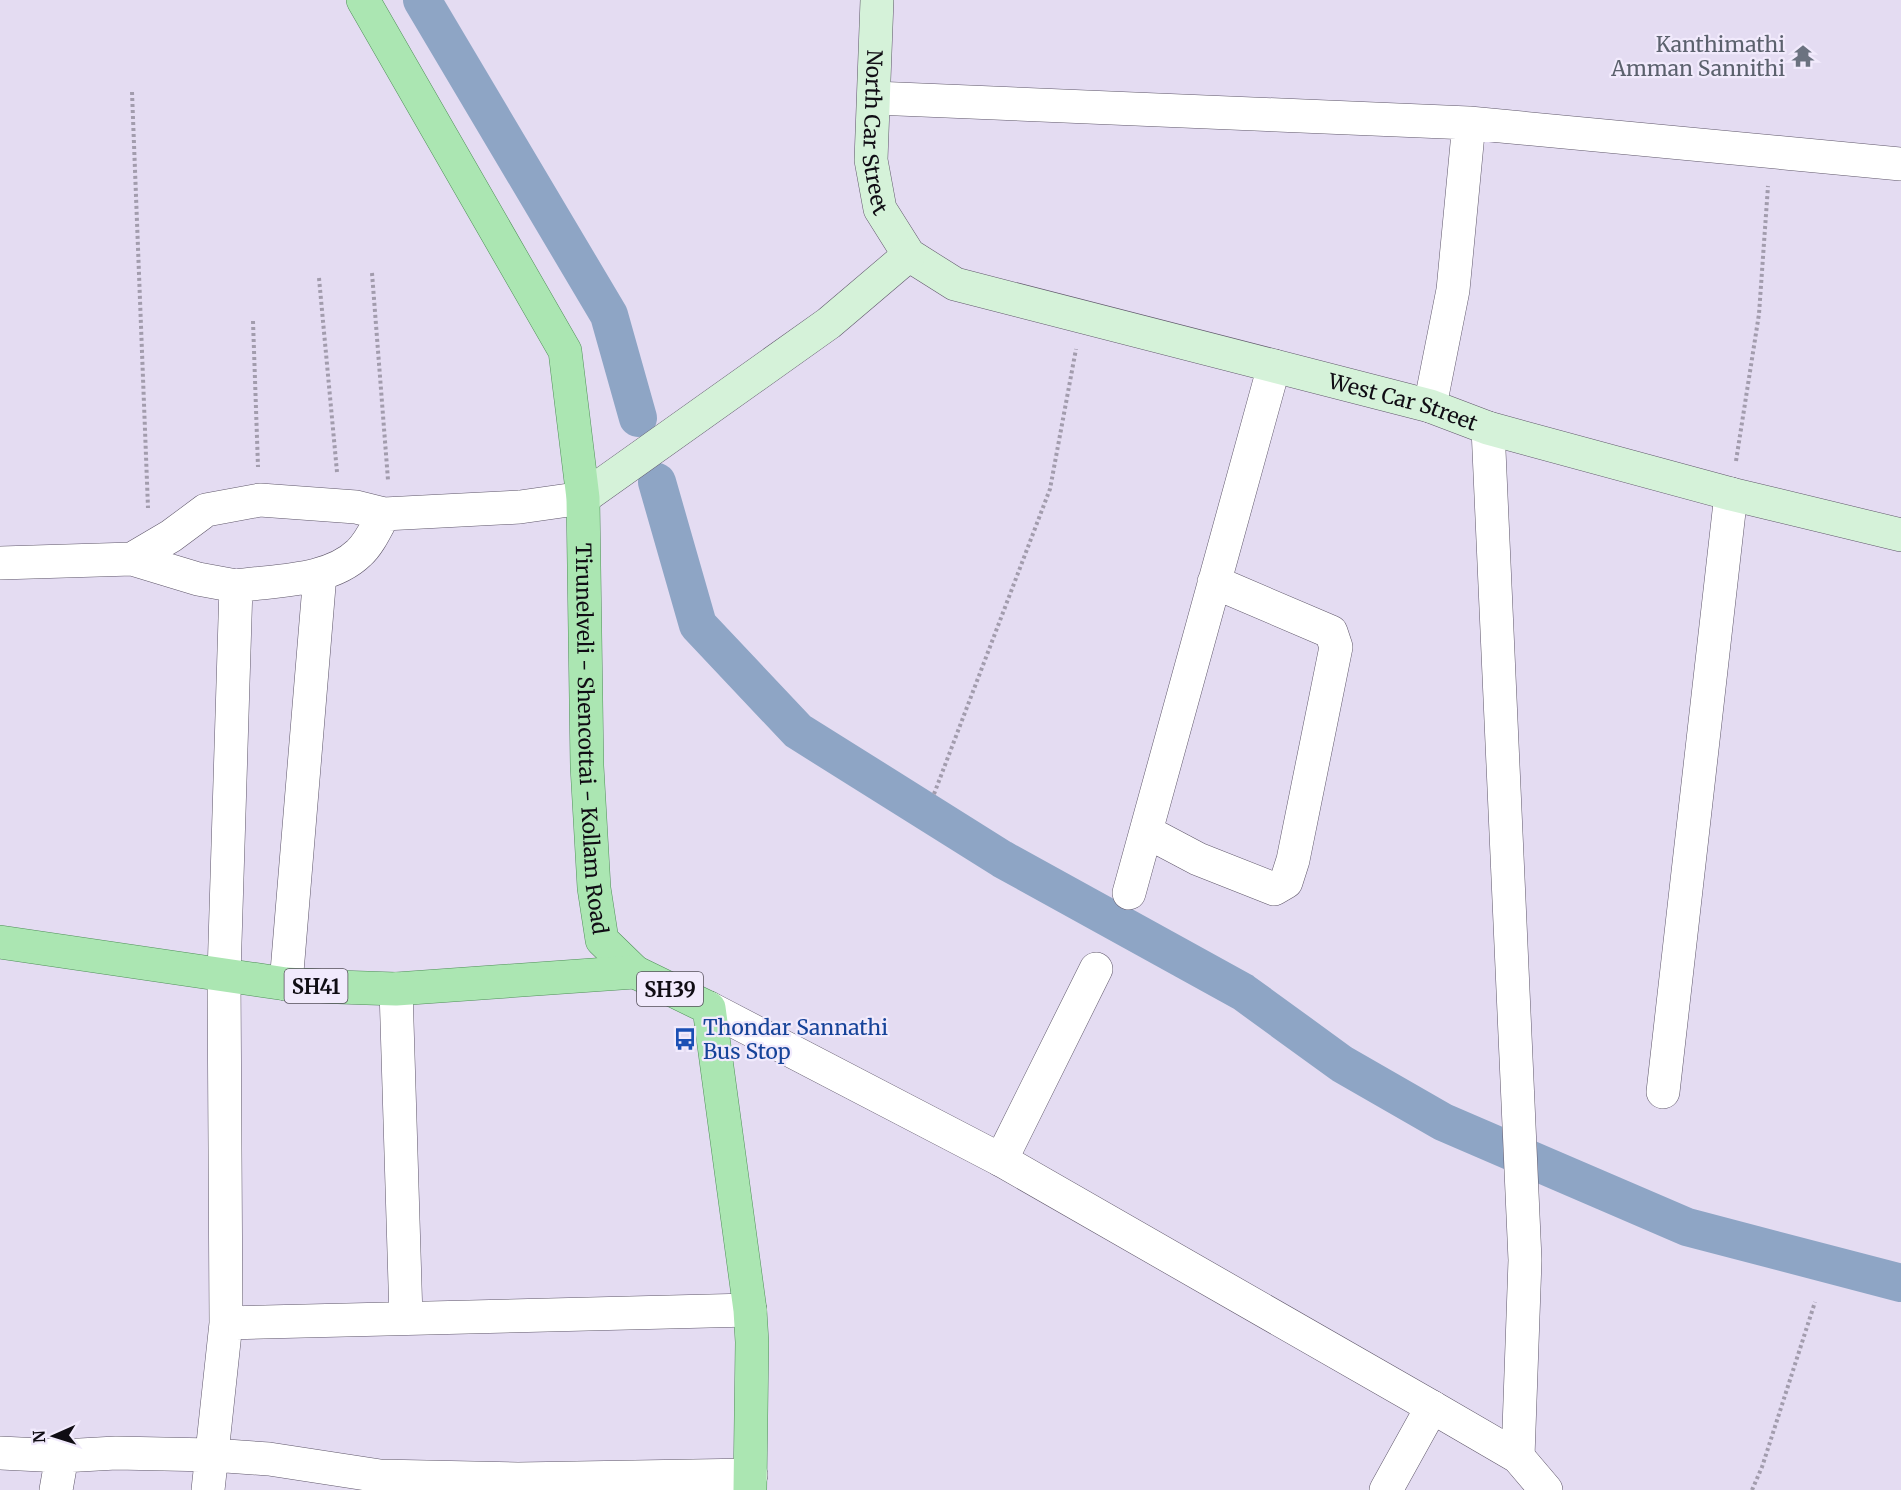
<svg xmlns="http://www.w3.org/2000/svg" width="1901" height="1490" font-family="Merriweather,serif">
<style>
.lines{fill:none;stroke-linecap:round;stroke-linejoin:round}
.canal{stroke:#8ea5c5;stroke-width:38}
.minor-casing{stroke:#5f576a;stroke-width:34}
.tertiary-casing{stroke:#5f576a;stroke-width:34}
.secondary-casing{stroke:#5f576a;stroke-width:34}
.primary-casing{stroke:#508f5a;stroke-width:34}
.path{stroke:#a29cad;stroke-width:4;stroke-dasharray:3 3;stroke-linecap:butt}
.minor{stroke:#fff;stroke-width:33}
.tertiary{stroke:#fff;stroke-width:33}
.secondary{stroke:#d5f2d9;stroke-width:33}
.primary{stroke:#abe6b2;stroke-width:33}
.labels{text-anchor:middle;dominant-baseline:central;stroke-width:4.5;stroke-linejoin:round;paint-order:stroke}
.shield{fill:#f1eafc;stroke:#544f5a;stroke-width:1.5}
.shield-label{font-size:20px;font-weight:bold;fill:#100d14}
.worship-label{font-size:21px;fill:#5b616d;stroke:#f1eafc;text-anchor:end}
.street-label{font-size:21px;fill:#100d14;stroke:#f1eafc}
.transit-label{font-size:21px;fill:#164399;stroke:#f1eafc;text-anchor:start}
</style>
<rect width="100%" height="100%" fill="#e4dcf2"/>
<g class="lines">
<path class="canal" d="M422 0 609 315 638 418
M657 482 698 625 798 731 1002 859 1243 992 1342 1064 1443 1122 1687 1227 1901 1283"/>
<g class="minor-casing">
<path id="minor" d="M874 98 1469 123
M1430 406 1453 290 1469 123 1901 164
M1488 428 1525 1260 1518 1457
M132 559 198 579 236 586 224 975 226 1323 208 1490
M0 563 132 559 171 536 206 510 260 500 356 507 384 514 520 507 583 498
M236 586C276 580 329 582 359 553 370 543 377 526 384 514
M1147 832 1198 859 1274 889 1286 882 1293 860 1336 647 1331 632 1214 582
M1129 893 1274 366
M286 984 320 574
M396 989 406 1318
M1663 1092 1731 494
M1001 1160 1096 969
M226 1323 750 1310
M0 1453 62 1456 116 1453 212 1455 269 1459 380 1476 518 1479 751 1475
M56 1490 62 1456
M1386 1490 1432 1407"/>
</g>
<g class="tertiary-casing">
<path id="tertiary" d="M709 1008 1001 1160 1432 1407 1518 1457 1546 1490"/>
</g>
<g class="secondary-casing">
<g id="secondary">
<path id="s1" d="M877 0 871 160 880 209 909 255 955 284 1430 406 1488 428 1731 494 1901 535"/>
<path d="M583 498 829 323 909 255"/>
</g>
</g>
<g class="primary-casing">
<g id="primary">
<path id="s2" d="M363 0 565 351 583 498 587 766 594 888 602 940 635 972 709 1008 750 1310 752 1342 750 1490"/>
<path d="M0 942 286 984 338 987 396 989 635 972"/>
</g>
</g>
<path class="path" d="M132 92 148 508
M372 273 388 480
M319 278 337 472
M253 321 258 467
M1736 461 1759 314 1768 186
M934 794 1050 489 1076 349
M1752 1490 1762 1467 1815 1302"/>
<use href="#minor" class="minor"/>
<use href="#tertiary" class="tertiary"/>
<use href="#secondary" class="secondary"/>
<use href="#primary" class="primary"/>
</g>
<defs>
<g id="temple-bare" transform="scale(1.8)"><path d="M0-6L5-2H3V0L6.5 2.5H4V6H1.5V3h-3V6H-4V2.5H-6.5L-3 0V-2H-5Z" fill="#6b7280" stroke="#f1eafc" stroke-width="2.5" paint-order="stroke"/></g>
<g id="bus-bare" transform="scale(1.8)"><path d="M-5-6H5V4H4V6H2V4H-2V6H-4V4H-5ZM-3.5-4V0h7V-4ZM-3.5 1.2v1.5H-2V1.2ZM2 1.2v1.5H3.5V1.2Z" fill="#1a4fb4" stroke="#f1eafc" stroke-width="2.5" paint-order="stroke"/></g>
</defs>
<g fill-rule="evenodd">
<use href="#temple-bare" x="1803" y="56"/>
<use href="#bus-bare" x="685" y="1039"/>
</g>
<g class="labels">
<g class="shield">
<rect x="284.5" y="969" width="63" height="34" rx="4.5"/>
<rect x="637" y="972" width="66" height="34" rx="4.5"/>
</g>
<g class="shield-label">
<text x="316" y="986">SH41</text>
<text x="670" y="989">SH39</text>
</g>
<g class="worship-label">
<text x="1785" y="44">Kanthimathi<tspan x="1785" dy="24">Amman Sannithi</tspan></text>
</g>
<g class="street-label">
<text stroke="none"><textPath href="#s1" startOffset="132">North Car Street</textPath></text>
<text stroke="none"><textPath href="#s1" startOffset="782">West Car Street</textPath></text>
<text stroke="none"><textPath href="#s2" startOffset="794">Tirunelveli - Shencottai - Kollam Road</textPath></text>
</g>
<g class="transit-label">
<text x="703" y="1027">Thondar Sannathi<tspan x="703" dy="24">Bus Stop</tspan></text>
</g>
</g>
<g transform="translate(54 1436) rotate(267)" stroke="#f1eafc" stroke-width="4.5" paint-order="stroke">
<path d="M0-4.5L10 22L0 15L-10 22Z" fill="#100d14"/>
<text y="-9" font-size="16" font-weight="bold" text-anchor="middle" fill="#100d14">N</text>
</g>
</svg>
